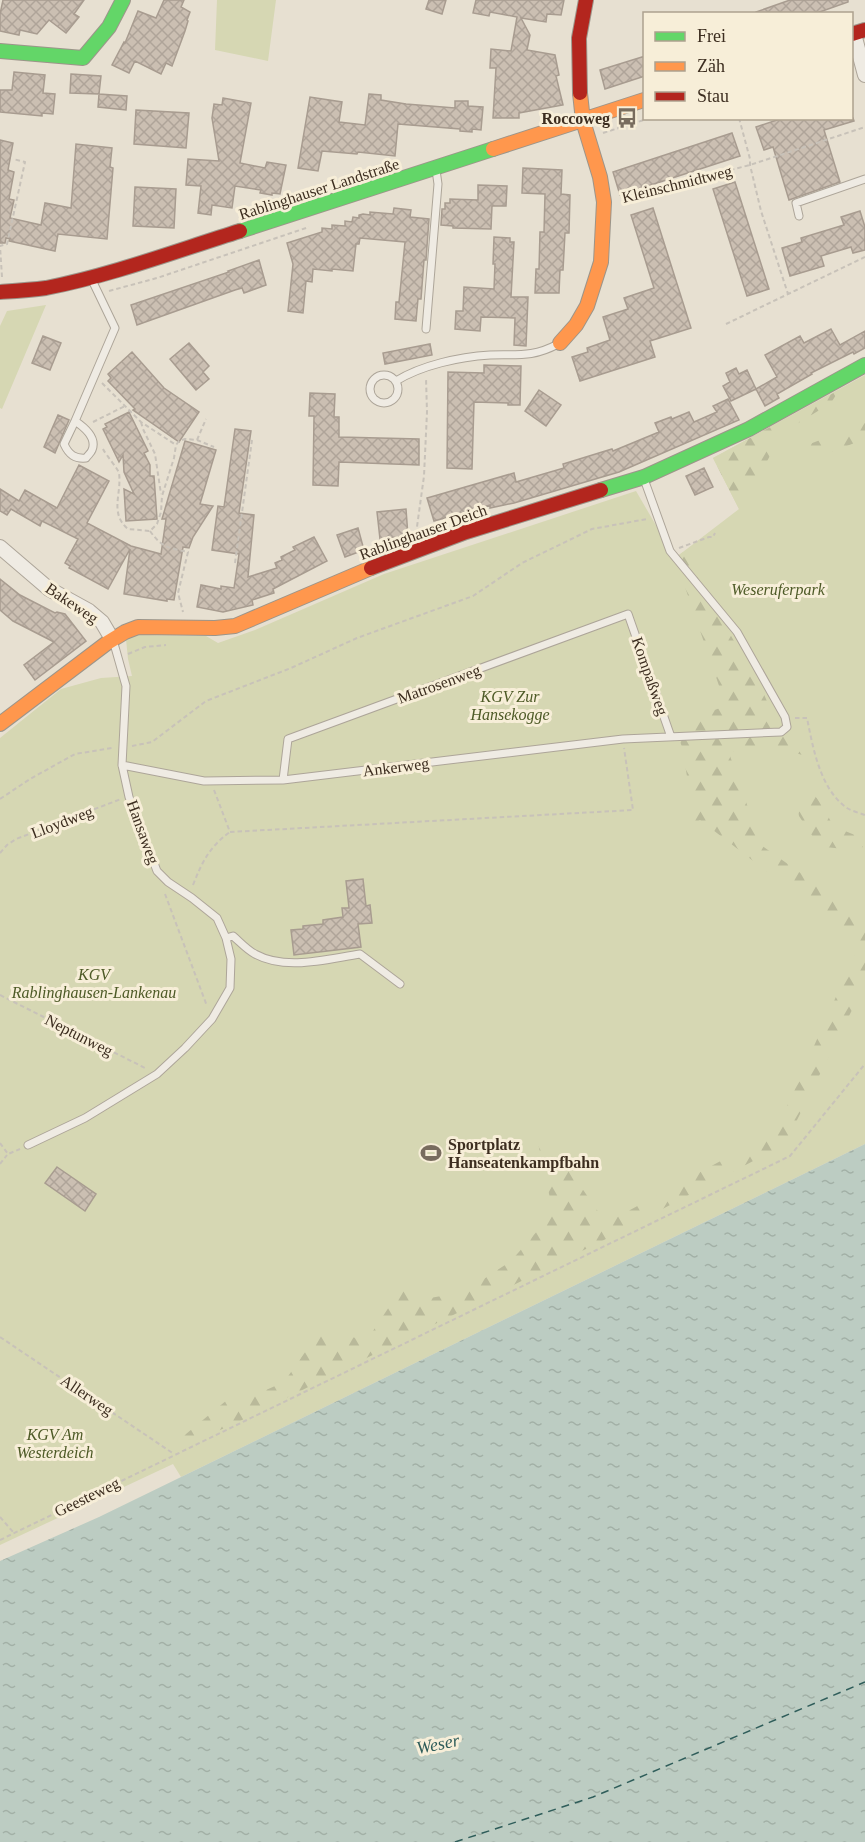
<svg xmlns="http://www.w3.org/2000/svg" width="865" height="1842" font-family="Georgia,serif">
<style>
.green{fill:#d6d7b3}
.forest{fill:url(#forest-firs)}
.water{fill:url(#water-ripples)}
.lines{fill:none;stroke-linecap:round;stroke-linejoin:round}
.ferry{stroke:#2f5d5a;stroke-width:1.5;stroke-dasharray:8 6;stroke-linecap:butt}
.building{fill:url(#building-cross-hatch);stroke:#a89c90;stroke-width:1.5}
.lane-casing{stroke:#ada599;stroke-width:9}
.street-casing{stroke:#ada599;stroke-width:16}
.fast-casing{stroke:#9c958a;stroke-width:16}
.slow-casing{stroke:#9c958a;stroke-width:16}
.jam-casing{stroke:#9c958a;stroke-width:16}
.path{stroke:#c8c2b9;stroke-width:2;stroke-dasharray:4.5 3;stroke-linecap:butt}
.lane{stroke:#efebe3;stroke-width:7}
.street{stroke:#efebe3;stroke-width:14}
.fast{stroke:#63d668;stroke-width:14}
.slow{stroke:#ff974d;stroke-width:14}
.jam{stroke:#b3261e;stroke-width:14}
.labels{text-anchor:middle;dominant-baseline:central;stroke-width:6;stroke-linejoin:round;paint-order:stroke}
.poi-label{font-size:16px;font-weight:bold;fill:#3d2e20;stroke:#f7eed8;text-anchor:end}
.street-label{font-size:16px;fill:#3d2e20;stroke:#f7eed8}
.park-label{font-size:16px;font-style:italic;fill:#4d5a26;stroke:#f7eed8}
.water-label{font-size:18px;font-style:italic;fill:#2f5d5a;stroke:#f7eed8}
</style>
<defs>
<pattern id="forest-firs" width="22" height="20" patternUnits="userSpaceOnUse" patternTransform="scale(1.5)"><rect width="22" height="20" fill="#d6d7b3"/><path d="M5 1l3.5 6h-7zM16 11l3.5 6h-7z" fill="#b9b99a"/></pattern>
<pattern id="water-ripples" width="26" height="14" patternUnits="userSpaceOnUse" patternTransform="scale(1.5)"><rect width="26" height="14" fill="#bcccc2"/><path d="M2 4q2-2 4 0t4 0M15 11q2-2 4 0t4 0" fill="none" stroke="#a2b0a6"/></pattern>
<pattern id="building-cross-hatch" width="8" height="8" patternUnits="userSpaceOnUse" patternTransform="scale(1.5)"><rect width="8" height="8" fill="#cbbfb2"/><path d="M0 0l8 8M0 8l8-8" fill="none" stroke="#afa499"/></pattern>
</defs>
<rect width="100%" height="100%" fill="#e7e0d1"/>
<path class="green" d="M217 0H276L268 61 215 50Z
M46 305 2 409 0 408V326L7 311Z
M865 375V1144L181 1477 173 1464 0 1545V738L61 689 101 678 132 676 128 659 126 639 135 635 206 636 218 643 255 630 384 574 636 491 675 558 739 509 713 458Z"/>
<path class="forest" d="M839 390 831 403 782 433 746 501 739 509 713 458Z
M865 423V439L810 460 803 453 807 445Z
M683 552 762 690 777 724 789 731 799 733 805 756C777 746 758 742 729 753L761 845 840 901 865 924V984L785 1144 602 1241 230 1426 184 1444 180 1441 186 1434 233 1395 257 1394 284 1382 320 1331 367 1340 401 1289 430 1298 464 1292 511 1261 539 1229 551 1203 538 1143 541 1129 606 1223 776 1131 860 943 700 820 695 823 682 747 674 724 726 706 675 558Z
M802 792H812L823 806 833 826 862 838 863 847 854 850 825 847 813 837 799 816 796 797Z"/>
<path class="water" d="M865 1144V1842H0V1561L99 1517Z"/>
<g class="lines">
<path class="ferry" d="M455 1842 593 1797 865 1682"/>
</g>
<path class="building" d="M3 0H84L74 14 79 17 66 33 49 20 37 34 20 30 19 35 0 31V14Z
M164 0H184L181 7 190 12 187 20 188 21 185 31 172 66 166 63 161 74 135 61 129 73 112 65 124 42 125 43 138 11 156 18Z
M429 0H446L442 14 426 9Z
M476 0H564L561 15 547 14 546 22 521 18 530 35 527 50 555 55 559 75 556 76 563 105 519 113V118H493L496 68H490L491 49 511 51 517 17 490 12 489 16 473 13Z
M790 0H848V2L814 14H756V12Z
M645 56V76L605 89 600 70Z
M14 72 45 75 43 93 55 94 53 114 42 113V116L0 112V90H12Z
M71 74 101 76 99 94 127 96 126 110 98 107 99 94 70 93Z
M369 94 381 95V100L406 104 455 108V101H468V106L483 107 481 130 472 129V132L460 131V129L398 124 395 156 358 152 357 154 322 151 318 171 298 168 310 97 342 102 339 122 365 125Z
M223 98 251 103 240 163 265 168 267 162 286 165 280 194 272 193V195L260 193 261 190 235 186 232 208 212 205 211 215 198 213 201 186 186 185 188 159 219 161 212 118 214 104 222 105Z
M136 110 189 113 186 148 134 144Z
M783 118H853L854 121 824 130 840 182 789 200 773 147 764 150 756 127Z
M732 133 740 156 620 195 613 172Z
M0 140 13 143 8 170 14 172 9 199 14 200 10 218 41 225 45 203 71 208 76 144 112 148 110 167 113 168 107 239 58 234 55 251 9 241 10 239 6 238 5 243H0Z
M523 168 562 170 561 194 570 195 569 233H565L563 270H560L559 293H535L536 269H539L540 232H544L545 194 522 193Z
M735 182 769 289 747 296 713 189Z
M478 185 507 186 506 206H492L491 229 453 228V226L441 225 442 209H445V203H450V199L478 200Z
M135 187 176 189 174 228 133 226Z
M394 208 411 210 410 217 429 219 426 260H424L421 299H418L416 321 395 319 396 302H399L405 242 360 238 359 244H356L353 271 332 269V271L313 269 312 282 306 281 303 313 288 311 293 264 287 243 322 232V228L332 229V225L345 226V221L352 222 353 217 359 218V215L363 214 370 215V212L393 214Z
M653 208 691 328 650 341 655 357 580 381 572 357 588 352 587 348 610 340 603 317 628 309 624 298 654 288 631 215Z
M860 211 865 227V250L853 253 851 247 821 256 824 266 790 276 782 248 802 242 801 238 844 225 841 217Z
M494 237 510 238V242H514L511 297H528L526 346 514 345 515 318 481 317 480 331 455 329 456 311H463L464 287 494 289 495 264H493Z
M259 260 266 285 244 293 242 288 235 290 137 325 131 305 229 272 228 271Z
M831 329 840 345 865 331V348L854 354 853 352 811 373 812 374 777 394 779 398 765 406 756 389 731 401 723 386 730 382 726 373 736 368 739 374 747 370 756 389 777 377 765 355 800 336 804 343Z
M43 336 61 343 50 370 32 363Z
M189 343 209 366 203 372 209 379 196 390 170 359Z
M430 344 432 355 385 364 383 353Z
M132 352 164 388 199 412 179 442 133 410 135 409 108 381 111 378 108 374Z
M484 365 521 366 520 405H508V403L474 402 472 469 447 468 448 372 484 373Z
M539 390 561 405 546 426 525 411Z
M310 393 335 394 334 417H339V437L419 439V465L339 462 338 486 313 485 314 416H309Z
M728 399 739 420 619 472 514 503 490 508V505L434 521 427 498 514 473 516 482 564 468 563 464 612 449 613 451 659 432 655 423 671 417 672 419 689 412 694 422 717 412 713 406Z
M129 412 148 451 144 453 150 465V476H154L157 519 126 521 124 489 134 494 124 472 123 455 119 462 103 429 107 427 105 424Z
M58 415 69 420 55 453 44 447Z
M235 429 251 431 239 513 254 515 248 577 277 568 275 563 282 560 281 557 295 550 293 547 314 537 327 561 273 589 274 593 252 600 253 605 223 612 197 607 201 585 221 589V586L234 588 239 554 212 550 218 506 224 507Z
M185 441 216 450 200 504 213 506 193 537 189 548 183 547 174 600 167 599V601L124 594 130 549 108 589 69 568 70 566 65 563 78 539 42 521 40 526 11 509 7 515 0 511V489L19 501 25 490 57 508 79 465 109 481 87 523 131 546 161 554 166 519H162Z
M704 468 713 487 695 495 686 476Z
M406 509 408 536 380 539 377 512Z
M358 528 364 550 345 557 337 535Z
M0 579 20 595 55 613 57 612 65 614 86 641 35 680 24 665 54 642 13 621 0 610Z
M363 879 366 906 370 905 372 923 358 924 361 947 294 955 291 930 303 929V926L323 924V920L343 917 342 908H349L346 881Z
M57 1167 96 1194 85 1211 45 1183Z"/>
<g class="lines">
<g class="lane-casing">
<path id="lane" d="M799 216 796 203 865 179
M426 329 438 184 436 170
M370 389a14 14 0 1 1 28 0a14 14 0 1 1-28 0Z
M396 381C422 365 459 357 490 355 517 354 532 358 558 344
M75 421 115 328 91 278
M75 421C84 427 97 438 92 450 91 453 88 455 86 458 75 459 69 455 64 444Z
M122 765 204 781 283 780 623 739 781 732 787 727 785 717 737 632 670 551 644 479
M283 780 288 739 628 614 671 737
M226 938 233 936C240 942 247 950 255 954 286 971 327 959 360 954L400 984
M28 1145 85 1118 157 1074 185 1048 212 1019 230 988 231 959 226 938 217 918 192 898 168 882 157 871 129 797 122 765 126 686 113 640"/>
</g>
<g class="street-casing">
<path id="street" d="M854 34 865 75
M0 547 49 589 89 611 102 622 112 639"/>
</g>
<g class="fast-casing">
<path id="fast" d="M0 51 83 58 109 27 123 0
M240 231 493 149
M601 490 644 477 749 429 865 365"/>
</g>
<g class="slow-casing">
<path id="slow" d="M493 149 644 100
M560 343 576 325 587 306 601 262 604 202 600 177 583 121 580 93
M0 724 107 643 125 632 138 627 215 628 235 626 371 568"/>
</g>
<g class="jam-casing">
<path id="jam" d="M852 34 865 30
M580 93 579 38 586 0
M0 292C15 291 31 290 46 288 112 275 176 251 240 231
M371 568 466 532 601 490"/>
</g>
<path class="path" d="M739 118 750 159V165L761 211 788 294
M603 133 650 118
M621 198 750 165 865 127
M2 277 0 246 7 244 25 162 13 159
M109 291 157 278 309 227
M726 324 865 257
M102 383 141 422 176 445
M93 422 125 406
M141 422 143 429 155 454 161 494
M197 440 206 419
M103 449C106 455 118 469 119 473 122 494 109 513 128 529L150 531 157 524 161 512 162 496 174 458 176 445 179 441 185 439 197 440 214 447
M150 531C162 548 169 548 188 552L178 593 183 612
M416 534 424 476 427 412 426 378
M679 548 709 537H713L715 533
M235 563 252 440
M128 654 145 647 166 645
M795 718H807C813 748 820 789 847 808 852 811 859 813 865 815
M132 746 152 742 206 701 291 668 357 638 473 596 522 563 592 529 647 519
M214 790 230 832 633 810 624 748
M0 799 30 779 75 754 112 748
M0 853 7 845 16 839 121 799
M193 885C202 862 210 846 230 832
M165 894 207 1006
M0 995 147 1069
M0 1143 8 1154 20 1149
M0 1164 7 1155
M0 1337 174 1454
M0 1517 14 1533
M0 1540 790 1156 865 1064"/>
<use href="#lane" class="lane"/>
<use href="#street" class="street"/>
<use href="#fast" class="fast"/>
<use href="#slow" class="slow"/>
<use href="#jam" class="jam"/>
</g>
<defs>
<g id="bus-bare" transform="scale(1.62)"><path d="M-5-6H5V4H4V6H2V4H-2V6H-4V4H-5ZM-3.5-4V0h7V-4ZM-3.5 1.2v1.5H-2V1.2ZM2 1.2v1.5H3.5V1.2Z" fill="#786c5e" stroke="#f7eed8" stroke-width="2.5" paint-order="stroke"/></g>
<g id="stadium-bare" transform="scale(1.62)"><path d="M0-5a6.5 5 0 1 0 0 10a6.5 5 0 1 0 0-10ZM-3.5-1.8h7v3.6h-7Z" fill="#786c5e" stroke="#f7eed8" stroke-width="2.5" paint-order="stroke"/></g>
</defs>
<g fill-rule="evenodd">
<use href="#bus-bare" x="627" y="118"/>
<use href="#stadium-bare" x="431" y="1153"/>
</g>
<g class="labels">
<g class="poi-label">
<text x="610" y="118">Roccoweg</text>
<text x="448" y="1144" text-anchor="start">Sportplatz<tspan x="448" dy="18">Hanseatenkampfbahn</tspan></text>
</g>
<g class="street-label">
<text transform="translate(677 184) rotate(-14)">Kleinschmidtweg</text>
<text transform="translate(319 189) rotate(-18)">Rablinghauser Landstraße</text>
<text transform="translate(423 532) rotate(-20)">Rablinghauser Deich</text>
<text transform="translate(72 603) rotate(34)">Bakeweg</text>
<text transform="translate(650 676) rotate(71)">Kompaßweg</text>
<text transform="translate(439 684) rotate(-20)">Matrosenweg</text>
<text transform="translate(396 767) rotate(-7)">Ankerweg</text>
<text transform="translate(62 822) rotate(-21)">Lloydweg</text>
<text transform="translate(143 832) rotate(70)">Hansaweg</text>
<text transform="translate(79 1035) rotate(27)">Neptunweg</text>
<text transform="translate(87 1395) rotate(34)">Allerweg</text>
<text transform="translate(87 1497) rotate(-26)">Geesteweg</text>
</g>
<g class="park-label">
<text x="778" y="589">Weseruferpark</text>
<text x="510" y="696">KGV Zur<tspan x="510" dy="18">Hansekogge</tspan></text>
<text x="94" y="974">KGV<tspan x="94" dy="18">Rablinghausen-Lankenau</tspan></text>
<text x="55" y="1434">KGV Am<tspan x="55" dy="18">Westerdeich</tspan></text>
</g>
<g class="water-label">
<text transform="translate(438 1744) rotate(-11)">Weser</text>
</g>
</g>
<rect x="643" y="12" width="210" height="108" fill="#f7eed8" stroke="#ada18e" stroke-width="1.5"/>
<rect x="655" y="32" width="30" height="9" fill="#63d668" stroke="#ada18e" stroke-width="1.5"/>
<text x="697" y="42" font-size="18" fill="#3d2e20">Frei</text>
<rect x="655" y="62" width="30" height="9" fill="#ff974d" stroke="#ada18e" stroke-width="1.5"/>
<text x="697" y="72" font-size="18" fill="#3d2e20">Zäh</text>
<rect x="655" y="92" width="30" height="9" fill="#b3261e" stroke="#ada18e" stroke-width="1.5"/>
<text x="697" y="102" font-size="18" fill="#3d2e20">Stau</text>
</svg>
